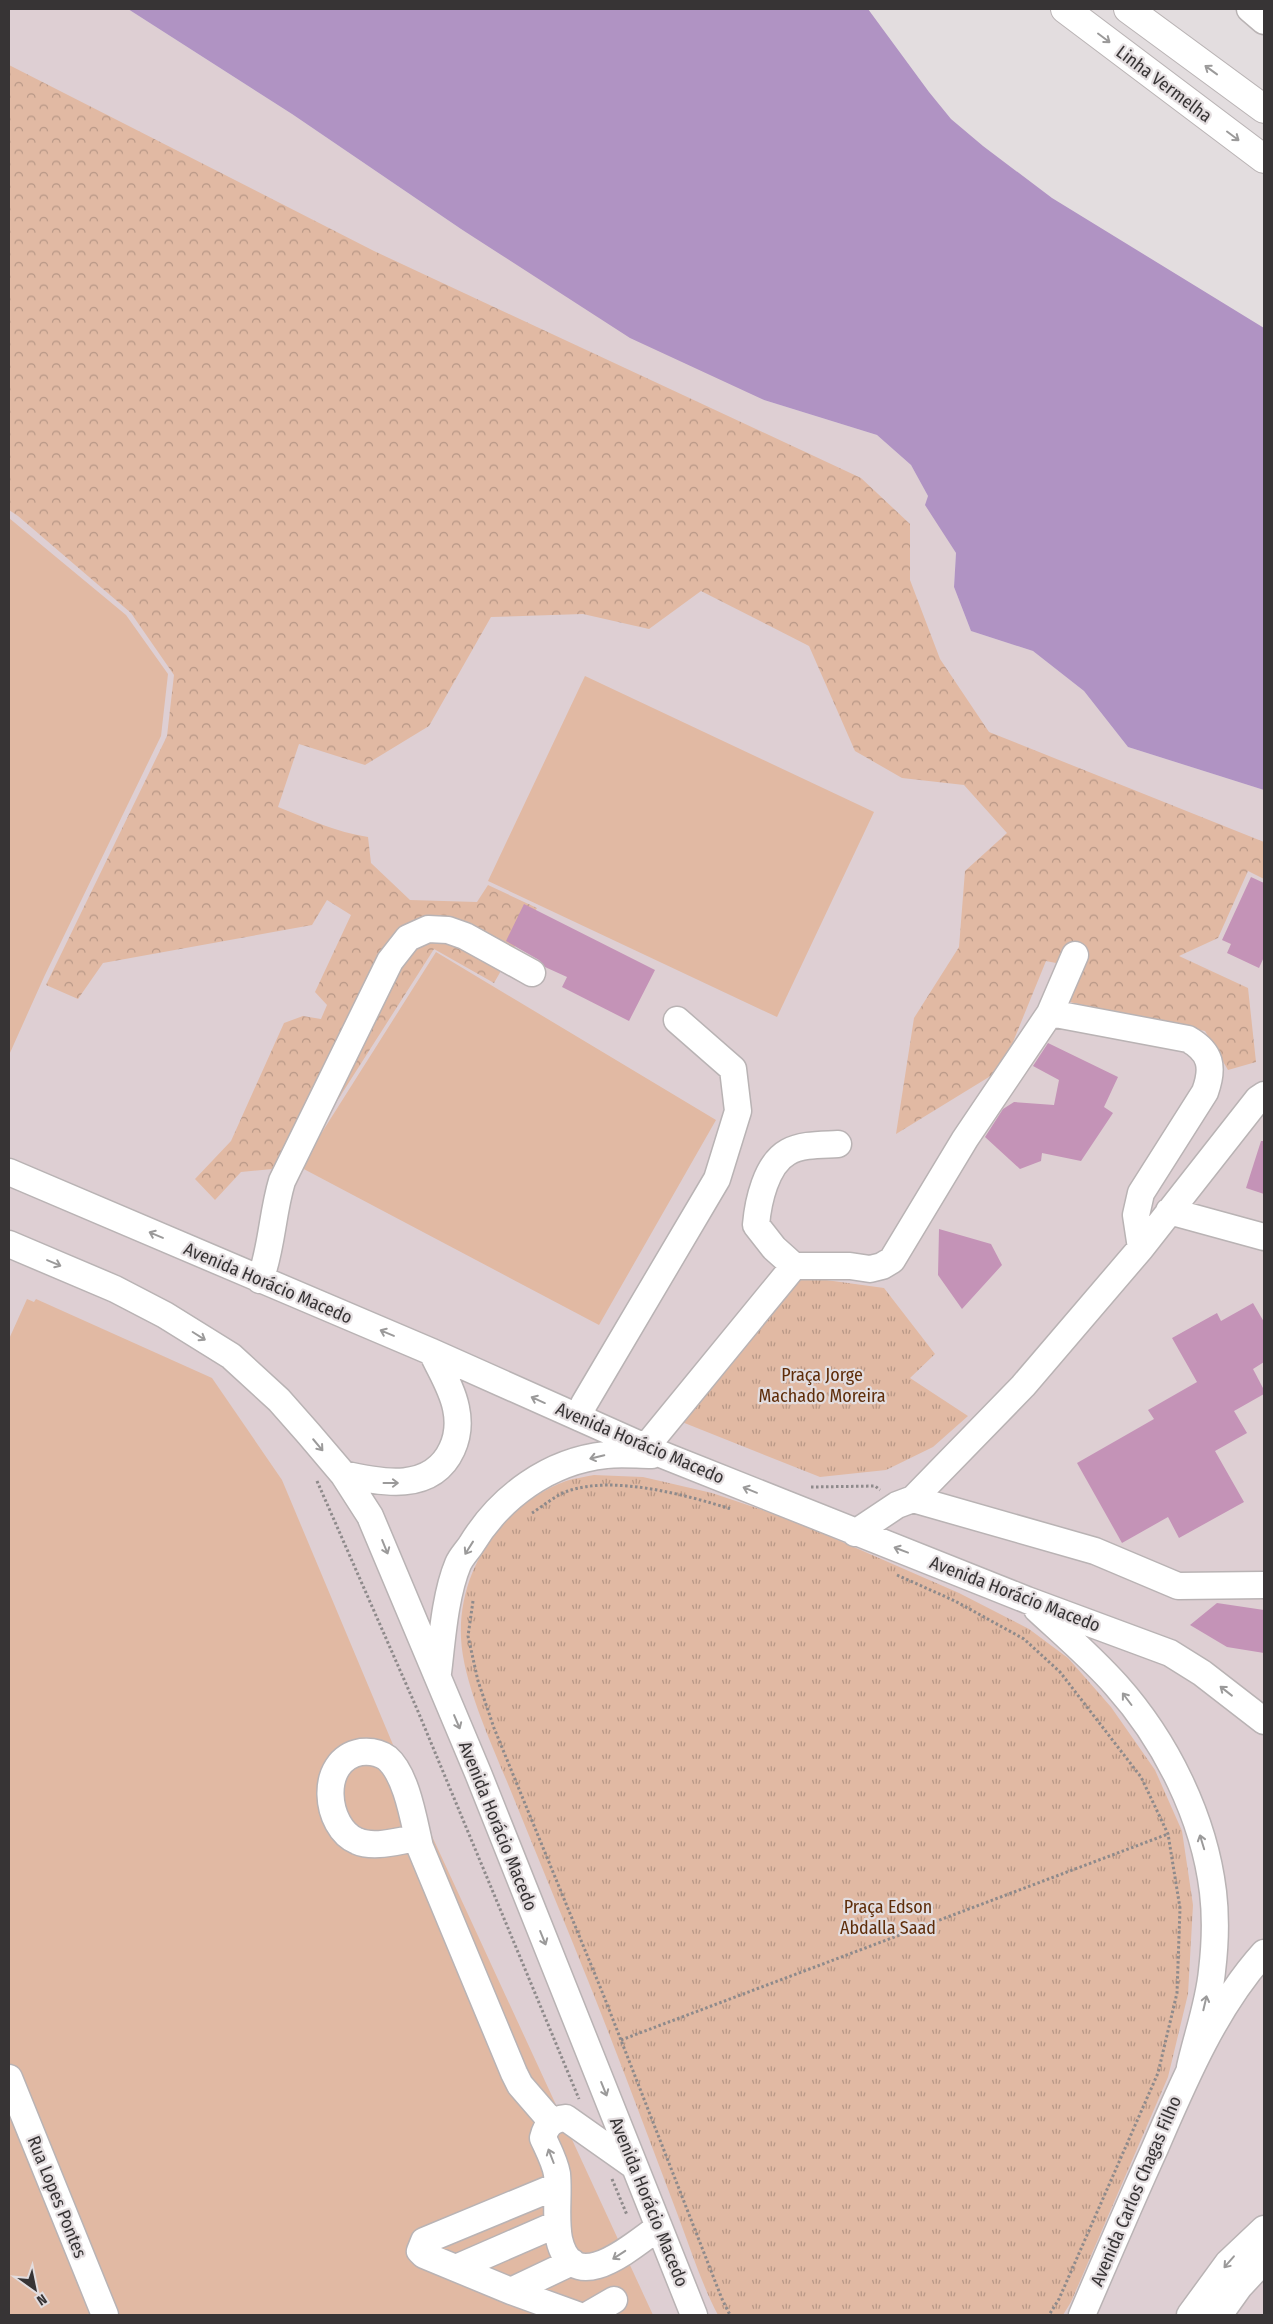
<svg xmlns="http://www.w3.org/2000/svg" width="1273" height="2324" font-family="'Fira Sans Condensed',sans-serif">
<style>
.built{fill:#decfd3}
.green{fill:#e1b9a3}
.forest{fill:url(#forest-crowns)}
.park{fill:url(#park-tufts)}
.water{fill:#b093c3}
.building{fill:#c493b7}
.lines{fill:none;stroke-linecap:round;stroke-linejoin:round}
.minor-casing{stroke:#b9b3b4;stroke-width:29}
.highway-casing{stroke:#b9b3b4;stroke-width:30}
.path{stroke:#8e8a8b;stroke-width:3;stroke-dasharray:2.5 2.5;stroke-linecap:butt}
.minor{stroke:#fff;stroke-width:26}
.highway{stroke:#fff;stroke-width:28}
.oneway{stroke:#9b9a9a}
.labels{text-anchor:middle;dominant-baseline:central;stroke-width:4.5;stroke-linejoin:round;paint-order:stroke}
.street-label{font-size:18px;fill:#373435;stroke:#e3dddf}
.park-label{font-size:18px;fill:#5e2d0a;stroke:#e3dddf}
</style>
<defs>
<pattern id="forest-crowns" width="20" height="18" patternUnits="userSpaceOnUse" patternTransform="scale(1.25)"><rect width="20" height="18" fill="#e1b9a3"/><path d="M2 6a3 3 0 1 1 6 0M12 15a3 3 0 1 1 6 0" fill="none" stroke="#b79786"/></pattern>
<pattern id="park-tufts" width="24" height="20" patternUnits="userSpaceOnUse" patternTransform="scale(1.25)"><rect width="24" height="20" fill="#e1b9a3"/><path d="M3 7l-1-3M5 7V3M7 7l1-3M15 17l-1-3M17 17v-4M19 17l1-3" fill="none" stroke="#b79786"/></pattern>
</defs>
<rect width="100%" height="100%" fill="#e3dddf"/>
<path class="built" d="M9 9H128L292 114 461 229 764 400 877 435 911 465 928 496 926 505 956 553 954 587 971 631 1033 651 1084 691 1128 747 1264 790V2315H9Z"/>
<path class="green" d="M9 518 126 615 168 674 161 736 44 977 9 1055Z
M585 676 874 812 777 1017 488 881Z
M436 952 716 1120 599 1325 300 1167Z
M27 1299 34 1302 36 1299 212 1378 282 1480 425 1821 653 2315H9V1339Z"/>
<path class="forest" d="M9 65 374 251 861 478 910 524V580L940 659 989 732 1264 842V879L1248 871 1218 938 1179 956 1248 988 1256 1062 1228 1070 1205 1031 1060 1000 1061 964 1046 961 1002 1069 896 1134 914 1018 959 947 965 871 1007 833 964 785 902 778 855 751 809 646 701 591 649 629 583 614 491 617 429 726 365 765 299 744 278 807C308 819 336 832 368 837L371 863 410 900 477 902 488 885 537 908 494 983 434 949 295 1167 241 1172 215 1200 195 1179 231 1141 284 1023 303 1016 321 1019 327 1005 315 992 351 915 327 900 312 925 103 963 78 999 46 985 167 736 174 675 131 613 18 516 9 510Z"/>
<path class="park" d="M797 1276 884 1288 935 1354 910 1378 968 1416 933 1447 886 1470 820 1477 682 1422Z
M594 1475 643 1477 712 1493 792 1520 959 1593 1029 1629 1068 1658 1111 1707 1155 1770 1182 1831 1193 1905 1188 1994 1168 2077 1071 2302 1063 2315H718C701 2283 690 2247 677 2213 649 2139 622 2066 593 1993 565 1923 536 1853 508 1784 491 1743 463 1682 461 1638 458 1569 502 1505 566 1481 575 1478 585 1477 594 1475Z"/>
<path class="water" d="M128 9H868L929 92 951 119 983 146 1052 198 1264 328V790L1128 747 1084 691 1033 651 971 631 954 587 956 553 925 505 928 496 911 465 877 435 764 400 630 338 461 229 292 114Z"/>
<path class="building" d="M1251 877 1264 883V957L1259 968 1227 953 1231 944 1222 940Z
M524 904 655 970 629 1021 562 987 567 977 545 967 539 960 506 941Z
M1048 1043 1118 1077 1104 1107 1113 1113 1081 1161 1042 1153 1041 1161 1020 1169 985 1137 1003 1109 1014 1102 1054 1105 1059 1080 1033 1066Z
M1261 1141H1264V1194L1246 1188Z
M939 1229 991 1244 1002 1265 962 1309 938 1275Z
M1253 1303 1264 1322V1362L1253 1369 1264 1390V1394L1234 1411 1247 1433 1215 1451 1244 1502 1179 1538 1168 1517 1122 1543 1077 1463 1154 1419 1148 1410 1197 1382 1172 1338 1217 1313 1221 1321Z
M1217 1603 1264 1610V1653L1227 1647 1190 1625Z"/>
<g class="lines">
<g class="minor-casing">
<path id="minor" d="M1250 9 1264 21
M1050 1013 1075 955
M9 1172 432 1352 663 1455 1027 1600 1170 1653 1202 1673 1264 1721
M1169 1211 1264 1237
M9 1244 115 1289 165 1315 231 1356 279 1400 309 1434 343 1474 370 1516 478 1773 694 2315
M794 1266 774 1248 756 1225C758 1202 766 1164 788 1152 802 1144 822 1145 838 1144
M260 1280C272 1248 272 1214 282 1181L390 961 408 938 428 929 448 930 465 936 532 973
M580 1418 584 1404 717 1179 738 1111 733 1069 677 1020
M645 1448 794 1266H850L870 1269 882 1266 892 1260 965 1139 1050 1013 1188 1039C1211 1052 1214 1067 1205 1092L1141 1193 1136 1215 1141 1248
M343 1474C381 1483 432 1493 452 1449 458 1436 459 1422 456 1408 452 1388 440 1370 432 1352
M913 1499 1095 1551 1178 1586 1264 1585
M855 1533 897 1505 913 1499 1023 1386 1141 1248 1258 1099 1264 1095
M1037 1609C1064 1634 1092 1658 1116 1685 1166 1741 1204 1817 1213 1892 1216 1917 1215 1946 1212 1971 1209 2003 1197 2036 1190 2067
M438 1673C442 1640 445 1595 458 1564 461 1557 467 1551 471 1545 500 1497 549 1461 606 1455 621 1453 637 1455 652 1455
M418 1838C400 1840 375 1849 357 1841 325 1828 317 1760 361 1752 370 1751 380 1753 387 1758 407 1775 414 1822 420 1847L514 2073 520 2085 552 2122
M9 2078 105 2315
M634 2166 566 2118C552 2119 546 2125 543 2138 548 2149 555 2162 557 2174 559 2195 555 2218 559 2239 573 2300 633 2245 659 2227
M557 2186 424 2241 420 2251 424 2255 511 2291 577 2315
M456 2268 557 2224
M511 2291 572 2262
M588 2315 614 2300
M1082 2315C1106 2259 1130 2203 1155 2148 1184 2081 1215 2007 1264 1953
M1190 2315 1228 2263 1264 2229
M1219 2315 1239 2287 1264 2260"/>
</g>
<g class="highway-casing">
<path id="highway" d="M1065 9 1264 159
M1128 9 1264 109"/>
</g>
<path class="path" d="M317 1481 417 1709 579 2099
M811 1487 875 1486 880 1490
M532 1513C543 1506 556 1495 568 1491 614 1475 686 1495 731 1509
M897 1575 955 1601 1024 1639 1060 1672 1141 1777 1168 1834 1180 1908 1177 1993 1158 2073 1059 2299 1049 2315
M473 1601 468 1636 478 1681 494 1728 603 1994 722 2299 730 2315
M621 2040 1168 1834
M612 2179 627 2215"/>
<use href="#minor" class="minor"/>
<use href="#highway" class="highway"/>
</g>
<defs><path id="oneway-shaft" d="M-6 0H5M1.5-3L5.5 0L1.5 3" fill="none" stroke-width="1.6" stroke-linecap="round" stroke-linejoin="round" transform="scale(1.25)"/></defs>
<g class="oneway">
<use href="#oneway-shaft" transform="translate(1104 38) rotate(37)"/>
<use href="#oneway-shaft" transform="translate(1211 70) rotate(-144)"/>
<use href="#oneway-shaft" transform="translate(1233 136) rotate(37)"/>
<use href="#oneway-shaft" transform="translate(156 1235) rotate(-157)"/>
<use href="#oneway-shaft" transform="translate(54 1263) rotate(23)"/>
<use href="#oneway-shaft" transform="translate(387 1333) rotate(-157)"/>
<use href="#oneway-shaft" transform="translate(199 1336) rotate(32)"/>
<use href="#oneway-shaft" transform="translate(538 1400) rotate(-156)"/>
<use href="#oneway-shaft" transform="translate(318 1445) rotate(50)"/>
<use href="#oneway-shaft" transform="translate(597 1457) rotate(167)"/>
<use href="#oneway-shaft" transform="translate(391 1483)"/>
<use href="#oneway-shaft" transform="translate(750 1490) rotate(-158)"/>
<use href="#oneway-shaft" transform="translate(385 1547) rotate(68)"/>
<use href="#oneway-shaft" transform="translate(469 1548) rotate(122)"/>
<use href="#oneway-shaft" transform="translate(901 1550) rotate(-159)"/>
<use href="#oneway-shaft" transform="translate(1226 1691) rotate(-142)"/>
<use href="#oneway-shaft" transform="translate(1127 1699) rotate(-127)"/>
<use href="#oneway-shaft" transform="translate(457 1722) rotate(67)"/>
<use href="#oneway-shaft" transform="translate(1202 1842) rotate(-107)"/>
<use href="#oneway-shaft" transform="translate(543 1938) rotate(68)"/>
<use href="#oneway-shaft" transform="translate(1205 2003) rotate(-77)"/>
<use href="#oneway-shaft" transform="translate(604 2089) rotate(68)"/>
<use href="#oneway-shaft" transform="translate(551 2156) rotate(-111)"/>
<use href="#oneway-shaft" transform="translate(619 2255) rotate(147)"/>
<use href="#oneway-shaft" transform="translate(1229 2262) rotate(131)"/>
</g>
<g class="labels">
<g class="street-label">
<text transform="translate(1164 84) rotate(37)">Linha Vermelha</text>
<text transform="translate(268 1283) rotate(23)">Avenida Horácio Macedo</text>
<text transform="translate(640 1443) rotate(23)">Avenida Horácio Macedo</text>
<text transform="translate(1015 1594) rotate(21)">Avenida Horácio Macedo</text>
<text transform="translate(498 1826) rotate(68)">Avenida Horácio Macedo</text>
<text transform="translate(1136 2191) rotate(-67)">Avenida Carlos Chagas Filho</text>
<text transform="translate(57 2197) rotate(68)">Rua Lopes Pontes</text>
<text transform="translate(649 2202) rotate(68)">Avenida Horácio Macedo</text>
</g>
<g class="park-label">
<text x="822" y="1375">Praça Jorge<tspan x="822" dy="21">Machado Moreira</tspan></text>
<text x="888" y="1907">Praça Edson<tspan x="888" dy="21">Abdalla Saad</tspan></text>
</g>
</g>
<rect width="1273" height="2324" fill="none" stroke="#373435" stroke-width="20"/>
<g transform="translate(35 2289) rotate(147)" stroke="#e3dddf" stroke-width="4" paint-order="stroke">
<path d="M0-4L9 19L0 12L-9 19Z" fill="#373435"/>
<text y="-8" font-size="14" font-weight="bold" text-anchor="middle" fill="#373435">N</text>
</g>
</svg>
